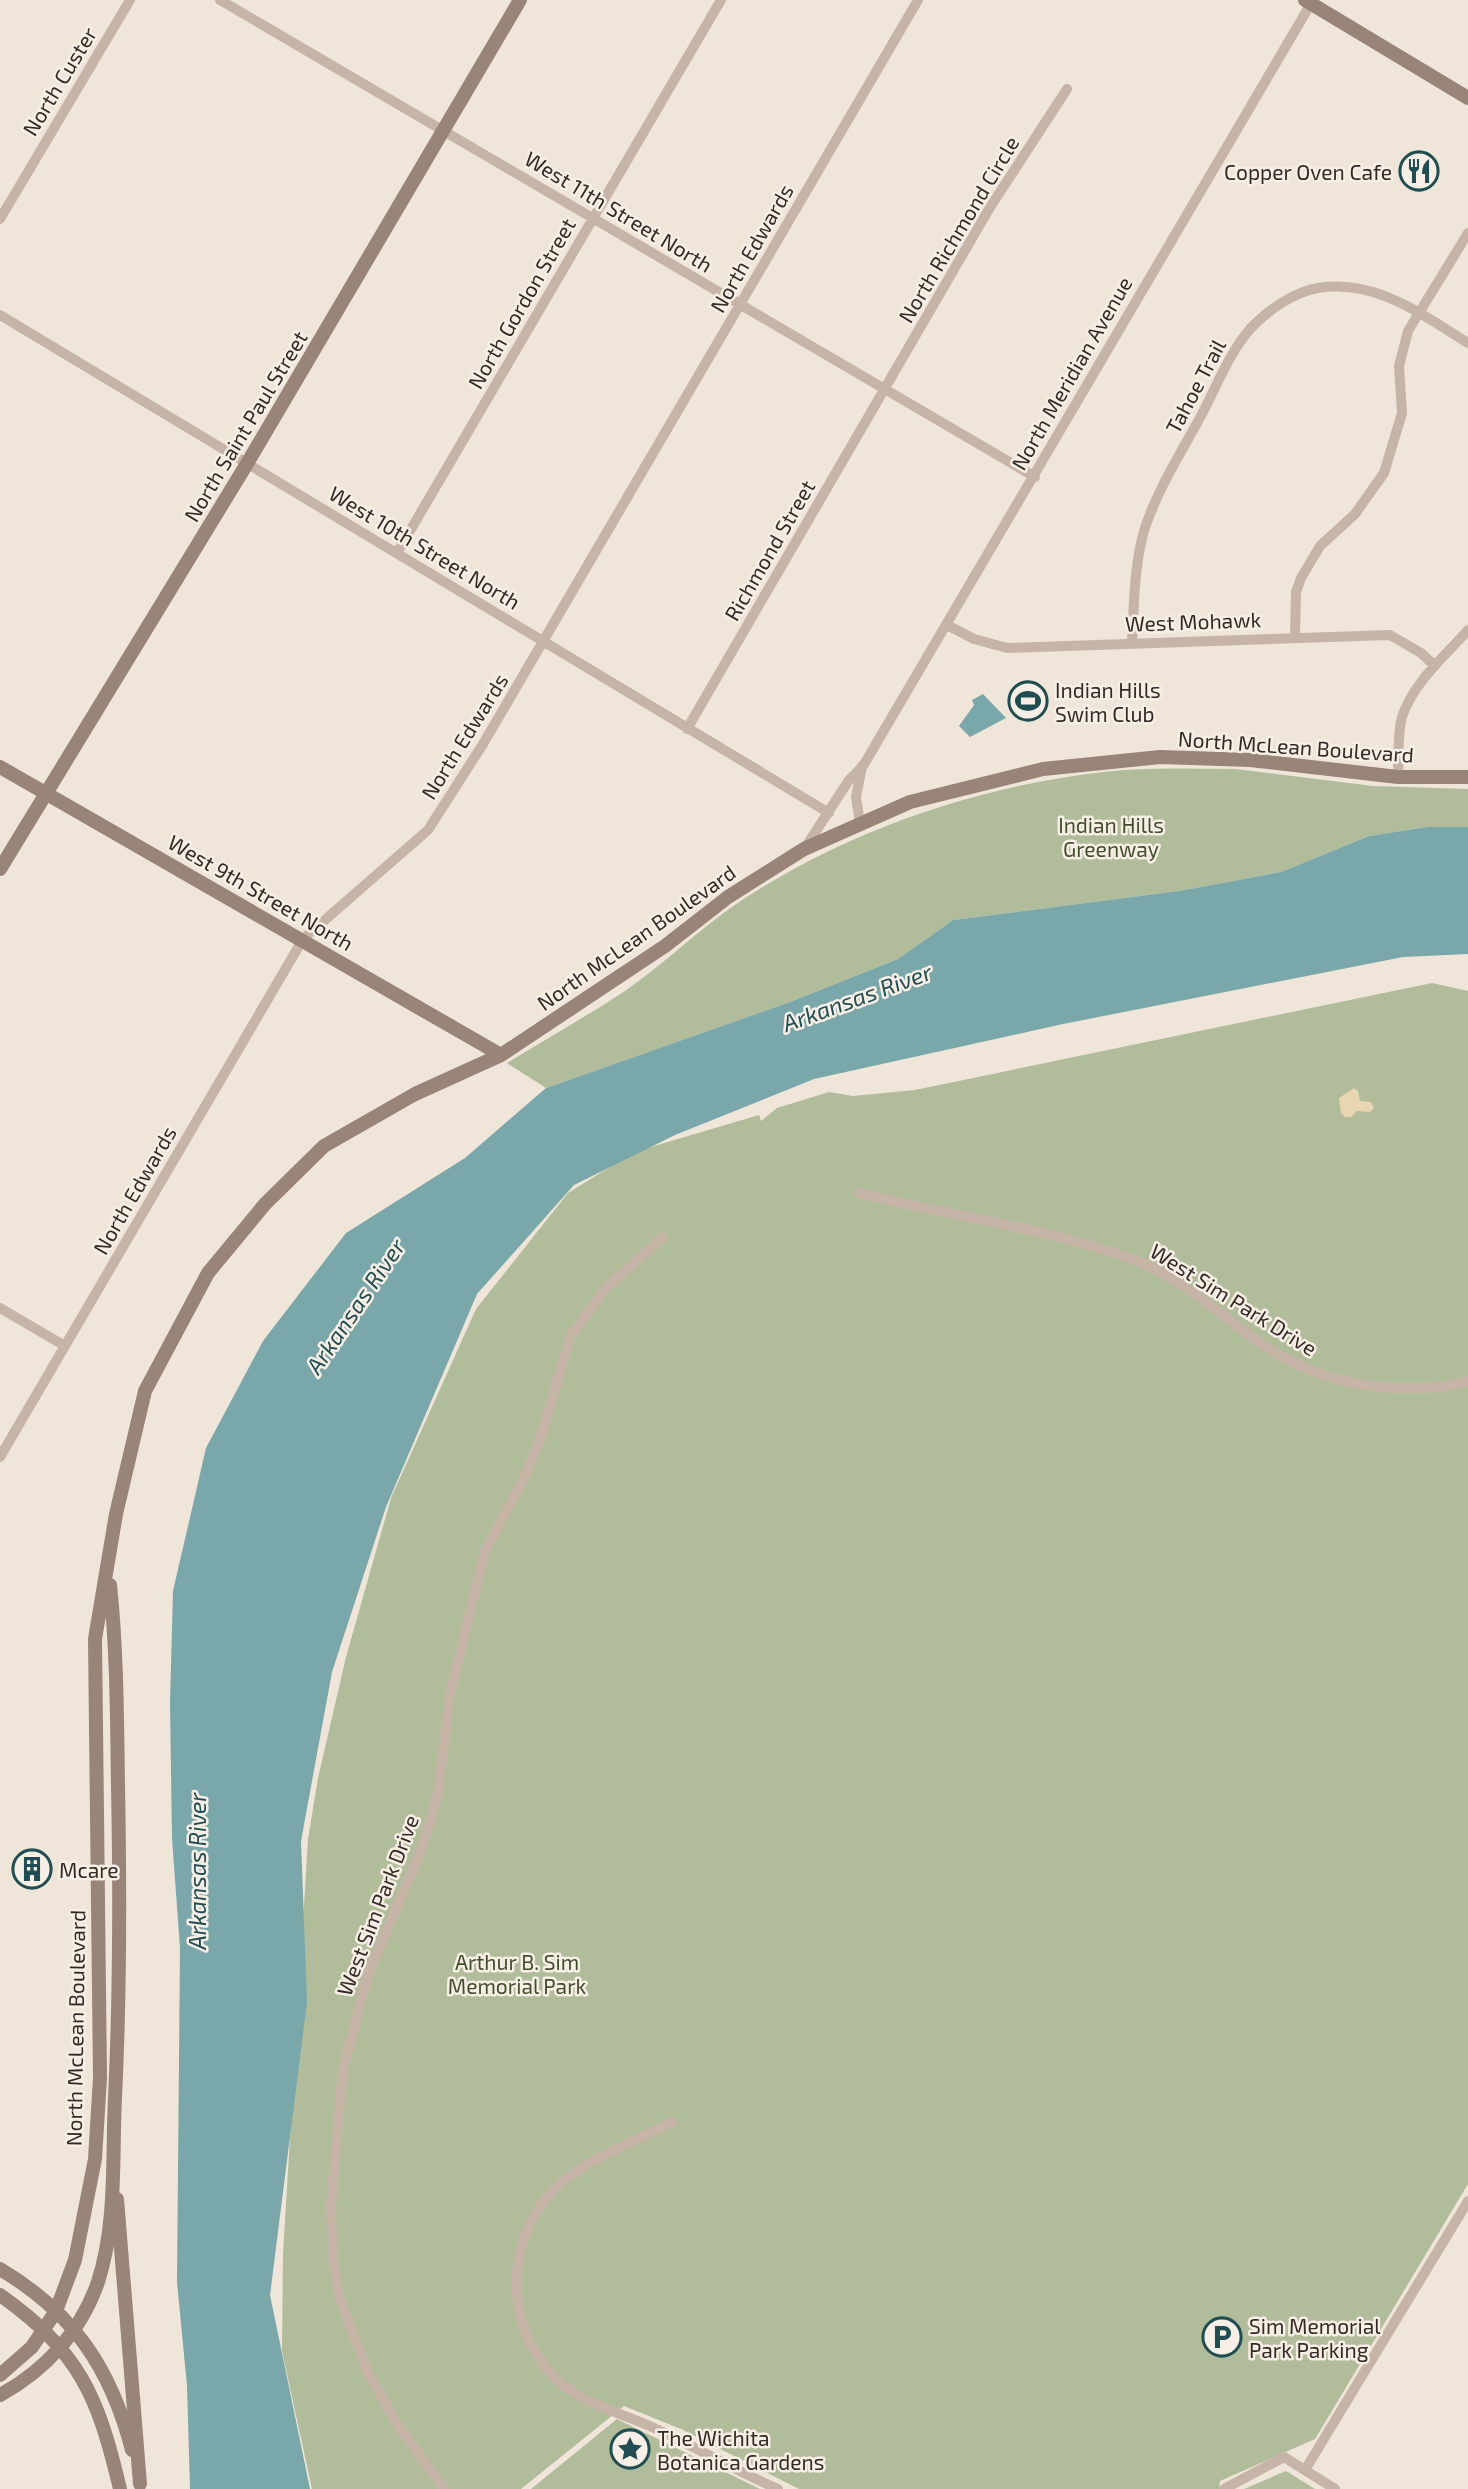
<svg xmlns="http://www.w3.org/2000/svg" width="1468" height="2489" font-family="'Exo 2',sans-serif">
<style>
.green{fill:#b1bc9b}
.sand{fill:#e8d6b2}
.water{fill:#7aa7aa}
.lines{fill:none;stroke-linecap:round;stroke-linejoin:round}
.street{stroke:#c6b5a6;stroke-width:10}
.secondary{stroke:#998478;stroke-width:14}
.labels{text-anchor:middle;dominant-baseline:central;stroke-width:5;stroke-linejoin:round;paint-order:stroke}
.street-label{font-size:21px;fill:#332a26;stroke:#f7efe5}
.poi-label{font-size:21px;fill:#332a26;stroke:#f7efe5;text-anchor:start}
.park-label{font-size:21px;fill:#424f2c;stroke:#f7efe5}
.water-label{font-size:23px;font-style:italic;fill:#1f4d51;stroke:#f7efe5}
</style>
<rect width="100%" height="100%" fill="#efe5d9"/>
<path class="green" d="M1236 769 1373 786 1468 789V827H1427L1369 836 1281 872 1179 891 953 920 898 959 790 1002 546 1088 507 1063C546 1039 587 1016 625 991 661 966 693 935 729 909 839 833 972 787 1104 772 1147 767 1192 769 1236 769Z
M1432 983 1468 991V2184L1315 2439 1220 2481 1219 2489H799L681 2429 624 2406 521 2489H312L282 2351 283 2254 308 1839 318 1778 346 1657 391 1498 476 1309 568 1193 634 1152 759 1115 761 1121 777 1108 829 1092 853 1096 915 1090Z
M617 2419 760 2489H531Z
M1286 2471 1315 2489H1244Z"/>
<path class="sand" d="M1354 1088 1358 1091 1360 1101 1371 1102 1374 1108 1370 1112 1357 1111 1351 1117H1345L1341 1113 1339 1098Z"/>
<path class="water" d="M983 694 1006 718 970 737 959 726 974 705 972 700Z
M1427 827H1468V954L1403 957 1063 1024 814 1079 675 1135 574 1185 477 1294 386 1507 332 1672 301 1841 307 2002 270 2295 310 2489H190L187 2386 177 2282 180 1948 172 1838 170 1702 173 1591 206 1448 263 1341 346 1233 465 1158 546 1088 790 1002 898 959 953 920 1179 891 1281 872 1369 836Z"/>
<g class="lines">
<path class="street" d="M220 0 1035 477
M0 219 130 0
M0 315 829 813
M397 553 721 0
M947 625 974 639 1007 648 1390 635 1421 653 1435 666
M1295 636 1296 592 1301 578 1320 546 1355 514 1384 473 1402 413 1399 366 1408 331 1468 233
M1132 642C1134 605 1134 566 1144 531 1157 489 1183 450 1203 412 1217 385 1230 352 1250 329 1267 311 1293 292 1318 288 1376 279 1421 314 1468 343
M687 729 989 209 1067 89
M1398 777C1399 758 1397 735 1402 717 1413 683 1445 656 1468 630
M860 823 856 797 862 766
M805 848 849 780 863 766 1313 0
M859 1193C950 1216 1043 1227 1132 1259 1178 1276 1213 1309 1252 1337 1295 1369 1346 1387 1400 1388 1423 1389 1446 1388 1468 1381
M0 1308 65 1346
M0 1457 303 939 428 830 483 744 918 0
M672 2122C636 2141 592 2157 561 2183 501 2235 502 2335 563 2385 589 2406 625 2414 654 2428 696 2447 736 2471 778 2489
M1305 2470 1468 2201
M444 2489 396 2422 368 2373 340 2299 333 2262 331 2206 343 2069 369 1972 420 1853 431 1819 438 1793 450 1695 485 1551 526 1474 541 1437 570 1337 606 1288 662 1238
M1224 2489 1284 2457 1335 2489"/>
<path class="secondary" d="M1305 0 1468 98
M0 767 501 1055
M0 869 248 462 520 0
M117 2199 140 2484
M0 2269C74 2313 111 2369 132 2450
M0 2295C80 2352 98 2396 120 2489
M0 2375 32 2347 56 2311 75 2260 95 2159 100 2078 95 1639 116 1514 145 1391 208 1273 265 1204 324 1146 415 1094 501 1055 665 946 728 897 804 849 910 802 1043 769 1160 757 1250 760 1398 777H1468
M0 2395C46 2370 81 2331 98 2282 117 2223 112 2159 115 2098 120 1994 120 1890 118 1786 117 1718 117 1652 110 1585"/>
</g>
<defs>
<g id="restaurant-ring" transform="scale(2.0125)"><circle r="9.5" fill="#f7efe5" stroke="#1f4d51" stroke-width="1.5"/><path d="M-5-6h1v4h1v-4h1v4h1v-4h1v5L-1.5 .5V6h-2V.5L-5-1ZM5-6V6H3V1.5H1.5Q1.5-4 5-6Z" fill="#1f4d51"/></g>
<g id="stadium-ring" transform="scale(2.0125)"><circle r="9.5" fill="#f7efe5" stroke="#1f4d51" stroke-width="1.5"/><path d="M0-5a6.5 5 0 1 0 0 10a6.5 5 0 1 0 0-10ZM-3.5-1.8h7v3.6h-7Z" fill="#1f4d51"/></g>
<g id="building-ring" transform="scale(2.0125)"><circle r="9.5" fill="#f7efe5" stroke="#1f4d51" stroke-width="1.5"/><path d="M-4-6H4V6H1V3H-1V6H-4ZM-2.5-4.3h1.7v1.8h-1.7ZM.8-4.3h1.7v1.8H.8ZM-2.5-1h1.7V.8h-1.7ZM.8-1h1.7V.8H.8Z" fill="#1f4d51"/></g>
<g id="parking-ring" transform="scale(2.0125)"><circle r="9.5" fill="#f7efe5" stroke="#1f4d51" stroke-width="1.5"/><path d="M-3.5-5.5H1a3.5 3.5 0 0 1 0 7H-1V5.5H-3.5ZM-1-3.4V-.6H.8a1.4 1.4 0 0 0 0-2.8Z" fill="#1f4d51"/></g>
<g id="sight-ring" transform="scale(2.0125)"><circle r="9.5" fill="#f7efe5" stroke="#1f4d51" stroke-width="1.5"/><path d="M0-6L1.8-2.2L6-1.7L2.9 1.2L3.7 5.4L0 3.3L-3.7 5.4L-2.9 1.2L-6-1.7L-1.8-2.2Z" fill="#1f4d51"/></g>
</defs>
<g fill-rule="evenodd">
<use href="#restaurant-ring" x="1419" y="171"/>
<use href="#stadium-ring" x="1028" y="701"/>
<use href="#building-ring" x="32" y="1869"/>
<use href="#parking-ring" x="1222" y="2337"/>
<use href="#sight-ring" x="630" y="2449"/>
</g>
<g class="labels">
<g class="street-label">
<text transform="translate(59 81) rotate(-59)">North Custer</text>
<text transform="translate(619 211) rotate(31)">West 11th Street North</text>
<text transform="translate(958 229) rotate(-59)">North Richmond Circle</text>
<text transform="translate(751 248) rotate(-60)">North Edwards</text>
<text transform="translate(521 303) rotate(-60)">North Gordon Street</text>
<text transform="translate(1071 373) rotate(-60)">North Meridian Avenue</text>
<text transform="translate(1195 386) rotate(-62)">Tahoe Trail</text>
<text transform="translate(245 426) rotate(-59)">North Saint Paul Street</text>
<text transform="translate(425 547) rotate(31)">West 10th Street North</text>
<text transform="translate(769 550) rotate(-60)">Richmond Street</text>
<text transform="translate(1193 621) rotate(-2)">West Mohawk</text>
<text transform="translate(464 736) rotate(-58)">North Edwards</text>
<text transform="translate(1296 746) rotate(4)">North McLean Boulevard</text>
<text transform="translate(261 892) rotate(30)">West 9th Street North</text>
<text transform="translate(636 937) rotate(-35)">North McLean Boulevard</text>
<text transform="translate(134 1190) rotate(-60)">North Edwards</text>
<text transform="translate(1234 1299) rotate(32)">West Sim Park Drive</text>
<text transform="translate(377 1905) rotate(-69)">West Sim Park Drive</text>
<text transform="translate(75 2028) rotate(-89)">North McLean Boulevard</text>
</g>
<g class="poi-label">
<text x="1392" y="171" text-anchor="end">Copper Oven Cafe</text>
<text x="1055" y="689">Indian Hills<tspan x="1055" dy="24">Swim Club</tspan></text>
<text x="59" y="1869">Mcare</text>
<text x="1249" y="2325">Sim Memorial<tspan x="1249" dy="24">Park Parking</tspan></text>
<text x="657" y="2437">The Wichita<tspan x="657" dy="24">Botanica Gardens</tspan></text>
</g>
<g class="park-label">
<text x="1111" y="824">Indian Hills<tspan x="1111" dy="24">Greenway</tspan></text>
<text x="517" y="1961">Arthur B. Sim<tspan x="517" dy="24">Memorial Park</tspan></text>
</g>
<g class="water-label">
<text transform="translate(857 997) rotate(-20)">Arkansas River</text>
<text transform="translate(355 1306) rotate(-56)">Arkansas River</text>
<text transform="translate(197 1871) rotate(-90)">Arkansas River</text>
</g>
</g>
</svg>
